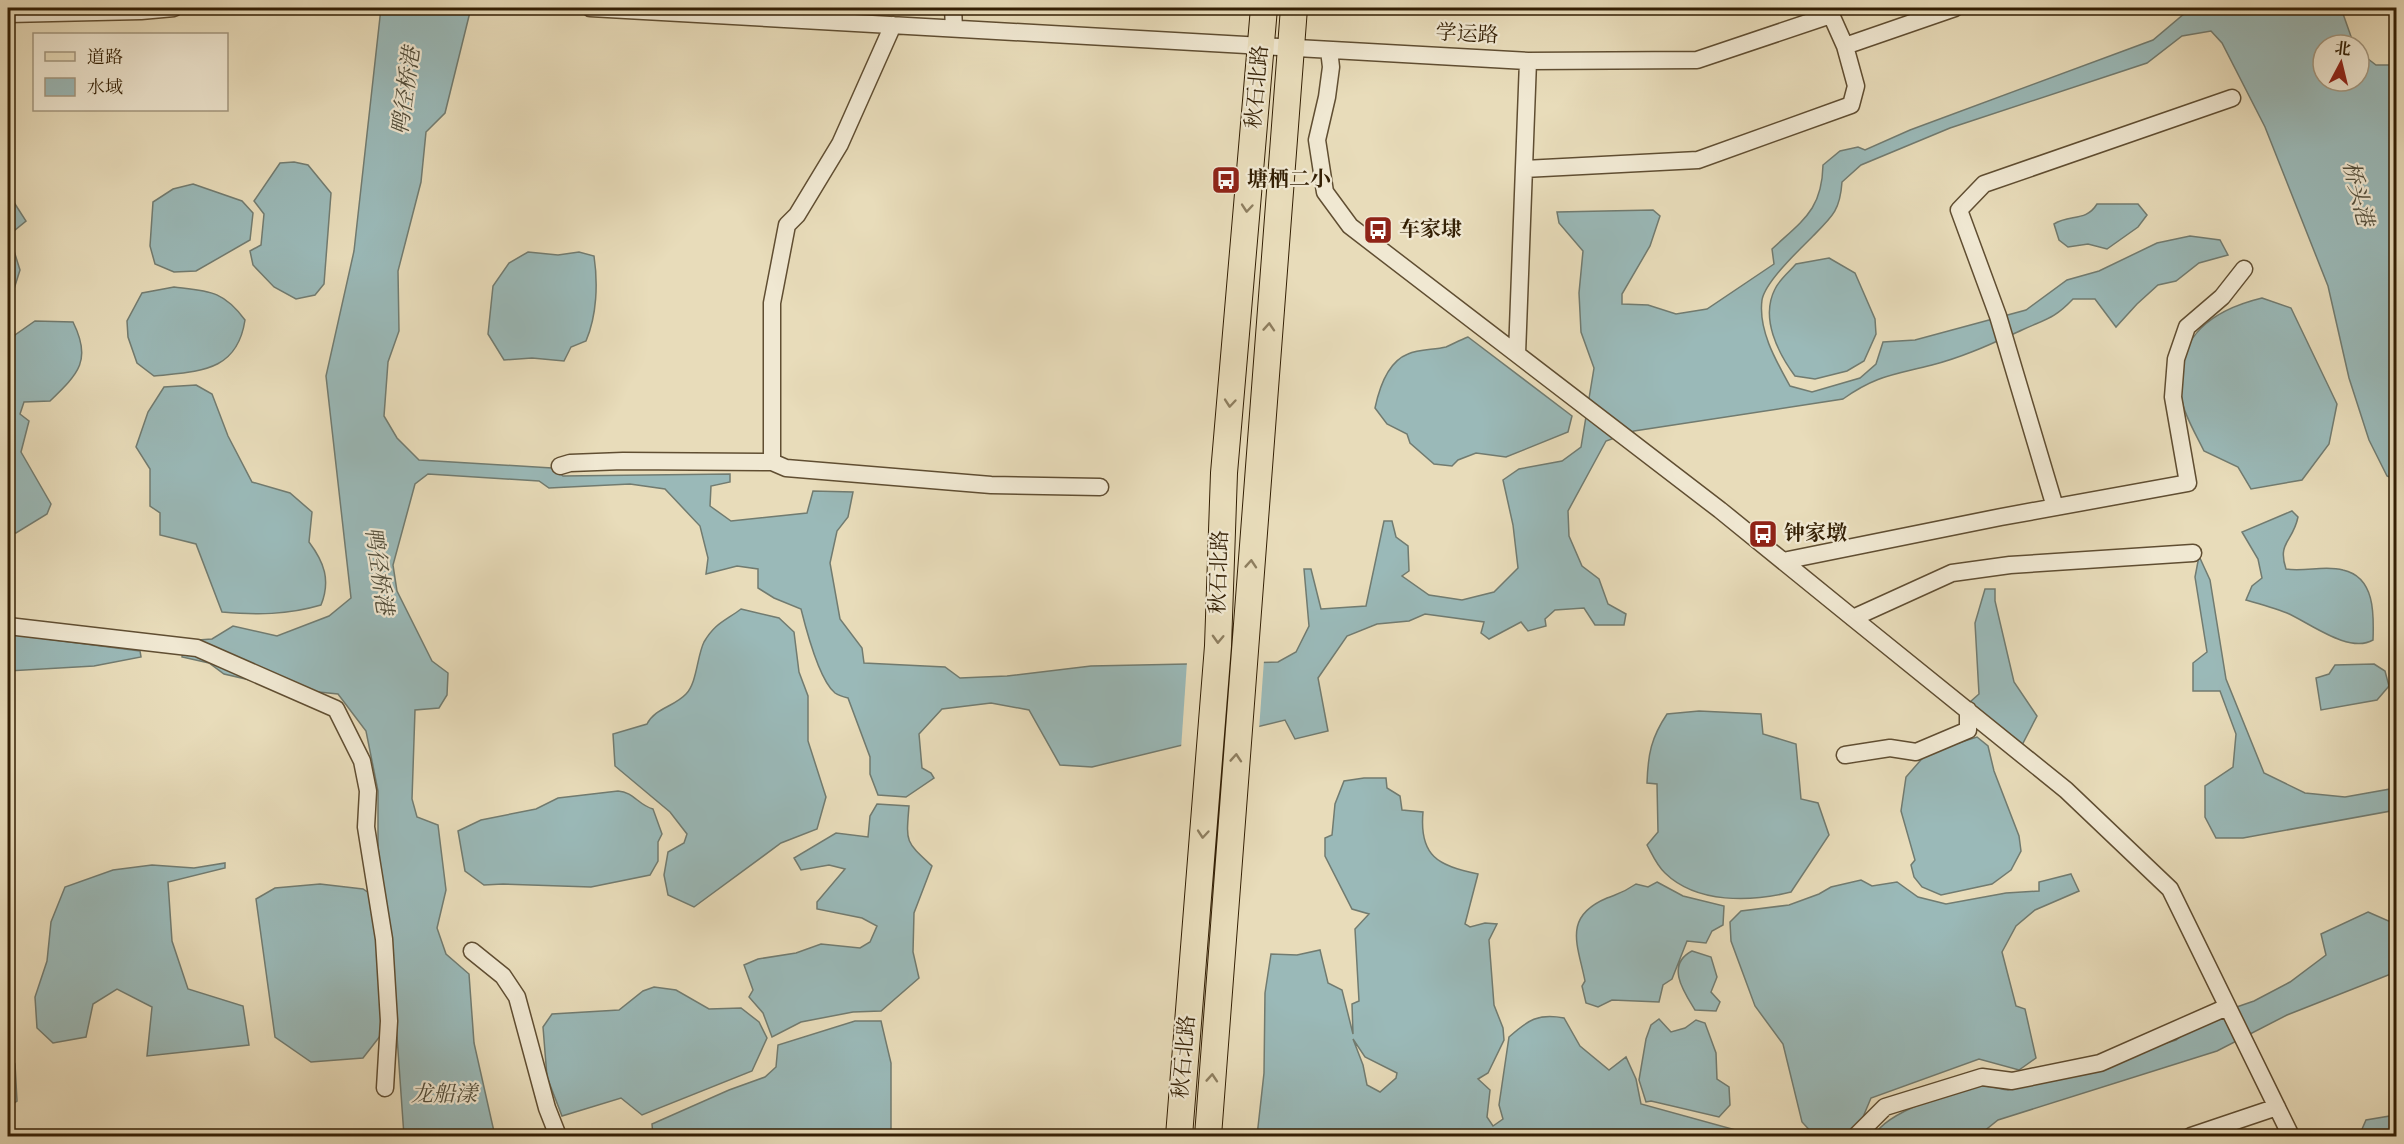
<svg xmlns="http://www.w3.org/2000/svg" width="2404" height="1144" font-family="'Old Standard TT','Noto Serif SC',serif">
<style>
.water{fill:#9ab9b8;stroke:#717b70;stroke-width:1.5;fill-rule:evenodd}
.pier{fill:#e8dcba}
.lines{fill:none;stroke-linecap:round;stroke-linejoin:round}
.street-casing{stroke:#604e32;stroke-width:19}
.primary-casing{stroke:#331f04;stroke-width:28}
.street{stroke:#f0e8d2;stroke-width:16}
.primary{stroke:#e8dcba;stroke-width:26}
.oneway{stroke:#8e7e5f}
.labels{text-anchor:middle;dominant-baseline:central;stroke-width:4.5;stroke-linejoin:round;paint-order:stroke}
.street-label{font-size:21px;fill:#331f04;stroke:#f0e8d2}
.poi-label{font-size:21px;font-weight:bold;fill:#331f04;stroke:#f0e8d2;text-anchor:start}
.water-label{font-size:22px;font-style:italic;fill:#524d3a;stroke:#f0e8d2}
</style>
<rect width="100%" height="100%" fill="#e8dcba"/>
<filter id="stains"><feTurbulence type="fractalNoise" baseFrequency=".00333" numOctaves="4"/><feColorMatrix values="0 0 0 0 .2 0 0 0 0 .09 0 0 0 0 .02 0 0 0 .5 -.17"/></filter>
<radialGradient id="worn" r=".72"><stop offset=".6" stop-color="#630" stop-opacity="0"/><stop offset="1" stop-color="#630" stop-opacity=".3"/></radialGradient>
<path class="water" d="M381 8H471L445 113 426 132 421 182 398 271 399 331 388 362 384 416 397 438 419 460 552 468 563 476 730 474V482L711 486 710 506 731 521 807 513 813 491 853 492 848 517 837 531 830 563 840 619 862 648 864 663 945 667 960 678 1007 676 1091 666 1278 662 1296 652 1309 626 1304 569H1311L1321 609 1366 606 1384 521H1392L1396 537 1408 546 1409 571 1402 576 1429 595 1462 600 1494 592 1518 568 1513 525 1503 480 1519 469 1562 461 1581 447 1594 368 1581 332 1579 293 1583 251 1559 223 1557 212 1653 210 1660 216 1650 246 1622 294V304L1648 305 1676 314 1707 309 1774 264 1772 249C1803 220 1822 210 1823 165L1840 151 1858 147 1865 150 1910 130 2153 40 2191 8H2341L2354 45H2323V81H2359V52L2376 65H2396V203L2391 217 2396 224V480L2387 476 2369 440 2349 378 2328 286 2265 127 2222 43 2211 31 2182 36 2147 63 1950 128 1861 165 1842 182C1840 210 1833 216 1813 236 1800 249 1765 282 1762 300 1758 330 1776 361 1790 386L1812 392 1860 378 1876 364 1883 342 1915 340 2026 310 2067 280 2099 271 2157 243 2190 236 2220 240 2228 255 2199 263 2176 281 2158 285 2137 304 2116 327 2095 299H2073C2054 319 2046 319 2022 330 1993 343 1964 357 1932 365 1894 375 1877 375 1843 399L1634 431 1606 441 1568 511 1569 536 1582 566 1599 579 1608 604 1626 614 1624 625H1595L1584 608 1555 610 1545 619 1546 626 1528 631 1521 622 1489 639 1481 633 1484 622 1425 614 1409 621 1377 624 1347 636 1318 678 1328 731 1295 739 1285 720 1092 767 1060 765 1029 710 991 703 942 709 919 734 922 768 931 773 934 778 906 797 878 795 870 774V757L848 698C844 697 838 695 835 693 819 680 806 629 801 609L774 598 758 588V569L737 566 706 574 708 558 700 526 665 489 630 484 549 488 539 481 428 474 415 484 393 565 397 591 432 661 448 673 447 695 439 708 415 710 412 799 417 817 438 825 446 890 437 928 446 954 469 974 474 1043 495 1136H404L391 951 378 849V791L366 731 338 694 289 689 224 674 209 663 182 657 184 641 212 639 233 626 277 636 329 616 351 598 326 376 354 251Z
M294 162 308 165 331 193 324 284 315 295 296 299 274 287 253 265 250 251 261 245 264 214 254 201 280 163Z
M193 184 242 201 253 213 250 240 196 271 174 272 155 264 150 246 153 202 173 189Z
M8 193 26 221 9 235 20 270 8 308Z
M2097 204H2138L2147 215 2138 227 2107 249 2088 244 2068 247 2059 240 2054 224C2070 214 2086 222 2097 204Z
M528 252 558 255 579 252 594 256C598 283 597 315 586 341L571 347 564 361 532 358 504 360 488 334 493 286 509 263Z
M1829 258 1855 273 1875 319 1876 334 1864 361 1847 371 1815 379 1795 376C1778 353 1760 318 1775 289 1779 280 1789 272 1796 264Z
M174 287C208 291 223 290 245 320 237 373 198 371 154 376L137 363 128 337 127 321 142 293Z
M2262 298 2291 308 2337 404 2329 444 2302 480 2251 489 2238 467 2204 451C2197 436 2185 417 2182 401 2171 341 2208 311 2262 298Z
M35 321 73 322C92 360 79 373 50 401L24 402 20 414 29 421 21 452 51 504 47 514 16 533 8 532V353L15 335Z
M1468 337 1572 416 1568 432 1506 457 1476 453 1458 460 1452 466 1434 464 1410 443 1407 434 1387 424 1375 408C1379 389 1387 362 1408 354 1419 349 1434 350 1446 347 1453 344 1460 340 1468 337Z
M196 385 212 394 228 436 252 482 290 493 312 512 309 542C324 562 331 580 321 605 287 615 257 615 222 612L196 544 160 535V513L150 506V469L136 447 148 412 164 387Z
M2292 511 2298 517C2293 542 2277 542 2286 569 2305 572 2325 565 2343 570 2375 577 2374 614 2373 640 2349 654 2310 623 2287 613 2274 608 2260 604 2246 600L2252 586 2262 578 2258 559 2242 532Z
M2199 556 2210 580 2226 679 2264 773 2305 793 2345 797 2396 788V810L2243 838H2216L2205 817V786L2233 767 2236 734 2220 691H2193V663L2207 652 2195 577Z
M1985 589H1995V601L2014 682 2037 716 2021 747 1970 702 1979 694 1975 623Z
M741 609 779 618 794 632 799 672 808 696V741L826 797 817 829 781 843 694 907 668 895 664 875 668 852 684 843 687 834 670 812 615 766 613 734 647 724C655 708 674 707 686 694 697 683 697 656 704 642 715 623 725 621 741 609Z
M8 634 140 651 141 657 94 666 8 671Z
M2374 664 2385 671 2389 686 2377 700 2321 710 2316 678 2329 674 2335 665Z
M1699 711 1761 714 1763 734 1796 744 1801 799 1818 803 1829 835 1791 892C1751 902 1697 904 1665 873 1657 866 1652 854 1647 845L1658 832 1657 784 1647 783C1648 754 1651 738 1667 714Z
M1977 737 1988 746 1994 771 2019 836 2021 851 2011 870 1992 884 1941 895 1922 887 1914 877 1911 865 1915 860 1901 811 1906 777 1927 753Z
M1364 778H1386L1387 788 1400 796 1402 810 1423 812C1419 856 1438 866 1478 874L1465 924 1470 927 1485 923 1497 924 1489 940 1494 1005 1503 1028 1504 1040 1488 1073 1478 1079 1490 1090 1487 1117 1493 1126 1503 1119 1499 1105 1509 1037C1528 1020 1538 1013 1564 1018L1580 1046 1609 1070 1626 1057 1636 1079 1641 1104 1750 1134H1769L1774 1136H1257L1264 1073 1265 993 1271 954 1297 955 1320 950 1328 983 1342 990 1353 1034 1352 1004 1359 1001 1355 929 1369 914 1352 909 1325 856V838L1332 835 1335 804 1344 781ZM1353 1039 1365 1057 1397 1073 1396 1078 1380 1092 1367 1085 1363 1065Z
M618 791C634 792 638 805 653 809L662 834 658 842V861L650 875 591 887 503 884 484 885 465 871 458 831 481 820 536 809 558 798Z
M877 804 909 806C906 843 905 841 932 866L914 913 913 952 919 978 881 1011 853 1012 801 1022 772 1037 763 1013 749 997 753 990 744 965 758 959 796 953 821 944 860 948 870 942 877 926 862 918 817 909V902L845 869 829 865 801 870 794 858 836 833 868 837 870 816Z
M225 863V868L168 882 172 941 188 989 243 1006 249 1045 147 1056 152 1007 117 989 93 1004 86 1037 53 1043 37 1028 35 997 47 961 51 922 65 887 113 870 152 865 194 868Z
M2071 874 2079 891 2035 910 2016 926 2002 952 2016 1006 2025 1009 2036 1058 2019 1070 1979 1059 1871 1098 1855 1136H1815L1802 1122 1783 1044 1755 1006 1731 941 1730 922 1741 911 1789 905 1819 894 1831 887 1861 880 1872 886 1897 882 1918 897 1946 904 2006 893 2039 891V882Z
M1657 882 1683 896 1724 906 1723 925 1712 931 1706 943 1687 941 1672 979 1663 985 1659 1002 1612 1000 1598 1007 1586 1003 1582 986 1585 981C1578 945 1562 917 1607 898 1620 893 1623 893 1636 884L1648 887Z
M320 884 363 889 372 895 384 1031 363 1058 311 1062 275 1037 256 899 275 888Z
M2368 912 2393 923 2396 922V972L2287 1015 2217 1051 1998 1120 1978 1136H1874C1886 1112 1953 1090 1981 1086 1989 1085 2000 1089 2008 1090L2176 1040 2202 1019 2254 1001 2290 982 2326 955 2321 934Z
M1692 951 1711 957 1717 977 1711 992 1720 1002 1716 1011 1695 1010C1684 992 1665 965 1692 951Z
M654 987 676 990 709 1009 741 1008 759 1022 767 1038 752 1071 642 1115 621 1098 562 1116 547 1077 543 1027 552 1014 619 1010 643 991Z
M1659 1019 1671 1032 1685 1028 1696 1020 1705 1023 1716 1053 1717 1079 1729 1087 1730 1105 1719 1117 1651 1101 1646 1102 1639 1080 1646 1039 1651 1025Z
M855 1021H881L891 1063V1136H653L652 1124 729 1090 765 1077 776 1067 778 1045Z
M8 1053 15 1064 17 1101 8 1107Z
M2396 1115V1136H2359L2366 1120Z"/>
<path class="pier" d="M1264 660 1259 730 1181 749 1187 662Z"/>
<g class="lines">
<g class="street-casing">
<path id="street" d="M590 8 1528 61 1697 60 1831 15
M953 8 954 28
M8 14 141 11 174 8
M1845 46 1955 8
M1329 50 1331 67 1327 97 1317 140 1325 192 1350 226 1720 510 1853 618 2066 790 2170 889 2291 1136
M1524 169 1698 160 1851 105 1856 86 1845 46 1828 8
M1517 354 1528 61
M772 462V303L787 225 797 215 840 144 893 25
M560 466 570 463 623 461 772 462 786 468 991 485 1100 487
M2055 507 1998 316 1959 210 1984 184 2232 98
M1783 561 2001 517 2188 483 2173 397 2176 359 2187 327 2222 297 2244 269
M1853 618 1952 573 2010 565 2193 553
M8 626 197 648 336 709 362 761 368 791 366 827 384 939 389 1021 385 1088
M1845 755 1890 748 1916 752 1968 730V710
M472 951 503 976 517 997 547 1108 558 1136
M1856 1136 1885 1107 1982 1077 2012 1081 2100 1063 2227 1007
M2191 1136 2277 1107"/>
</g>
<g class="primary-casing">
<path id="primary" d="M1179 1136 1218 646 1224 473 1264 8
M1208 1136 1294 8"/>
</g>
<use href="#street" class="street"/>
<use href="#primary" class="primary"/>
</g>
<defs><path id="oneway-chevron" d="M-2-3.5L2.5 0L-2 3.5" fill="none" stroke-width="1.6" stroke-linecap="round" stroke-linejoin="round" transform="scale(1.5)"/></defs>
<g class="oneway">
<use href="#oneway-chevron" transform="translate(1247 208) rotate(95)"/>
<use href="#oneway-chevron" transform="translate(1269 327) rotate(-86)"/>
<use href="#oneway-chevron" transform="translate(1230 403) rotate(95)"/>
<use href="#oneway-chevron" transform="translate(1251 564) rotate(-86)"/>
<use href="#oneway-chevron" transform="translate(1218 639) rotate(92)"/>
<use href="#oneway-chevron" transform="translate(1236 758) rotate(-86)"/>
<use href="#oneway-chevron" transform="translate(1203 834) rotate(95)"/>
<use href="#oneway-chevron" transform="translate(1212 1078) rotate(-86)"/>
</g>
<defs>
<g id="bus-square" transform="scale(1.5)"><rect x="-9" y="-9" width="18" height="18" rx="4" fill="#8f2418" stroke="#f0e8d2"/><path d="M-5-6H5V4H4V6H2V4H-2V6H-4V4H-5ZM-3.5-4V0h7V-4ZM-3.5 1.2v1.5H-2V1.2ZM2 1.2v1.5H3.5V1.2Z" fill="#fff"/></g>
</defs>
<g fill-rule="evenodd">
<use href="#bus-square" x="1226" y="180"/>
<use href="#bus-square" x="1378" y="230"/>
<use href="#bus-square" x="1763" y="534"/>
</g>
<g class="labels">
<g class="street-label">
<text transform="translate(1467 35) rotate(3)">学运路</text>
<text transform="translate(1258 87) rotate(-85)">秋石北路</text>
<text transform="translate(1220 572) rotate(-88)">秋石北路</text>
<text transform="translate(1185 1057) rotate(-85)">秋石北路</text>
</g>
<g class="poi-label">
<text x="1247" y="180">塘栖二小</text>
<text x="1399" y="230">车家埭</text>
<text x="1784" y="534">钟家墩</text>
</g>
<g class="water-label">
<text transform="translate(407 91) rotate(-82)">鸭径桥港</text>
<text transform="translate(2357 194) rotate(76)">桥头港</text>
<text transform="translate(378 571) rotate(82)">鸭径桥港</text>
<text x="444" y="1095">龙船漾</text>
</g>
</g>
<rect width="2404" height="1144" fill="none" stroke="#e8dcba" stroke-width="30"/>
<rect x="9" y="9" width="2386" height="1126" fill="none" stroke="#331f04" stroke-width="3"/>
<rect x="15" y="15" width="2374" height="1114" fill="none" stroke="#331f04" stroke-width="1.5"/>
<rect x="33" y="33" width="195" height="78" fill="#f0e8d2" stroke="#a49880" stroke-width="1.5"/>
<rect x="45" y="52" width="30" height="9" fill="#e8dcba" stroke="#a49880" stroke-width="1.5"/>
<text x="87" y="63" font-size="18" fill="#331f04">道路</text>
<rect x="45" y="78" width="30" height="18" fill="#9ab9b8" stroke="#a49880" stroke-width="1.5"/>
<text x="87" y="93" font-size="18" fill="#331f04">水域</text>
<g transform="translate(2341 63) rotate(7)"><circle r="28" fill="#f0e8d2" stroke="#a49880" stroke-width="1.5"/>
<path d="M0-4.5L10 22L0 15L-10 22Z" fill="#8f2418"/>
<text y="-9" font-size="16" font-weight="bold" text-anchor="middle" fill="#331f04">北</text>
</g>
<rect width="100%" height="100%" filter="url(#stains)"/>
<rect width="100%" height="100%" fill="url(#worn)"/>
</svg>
